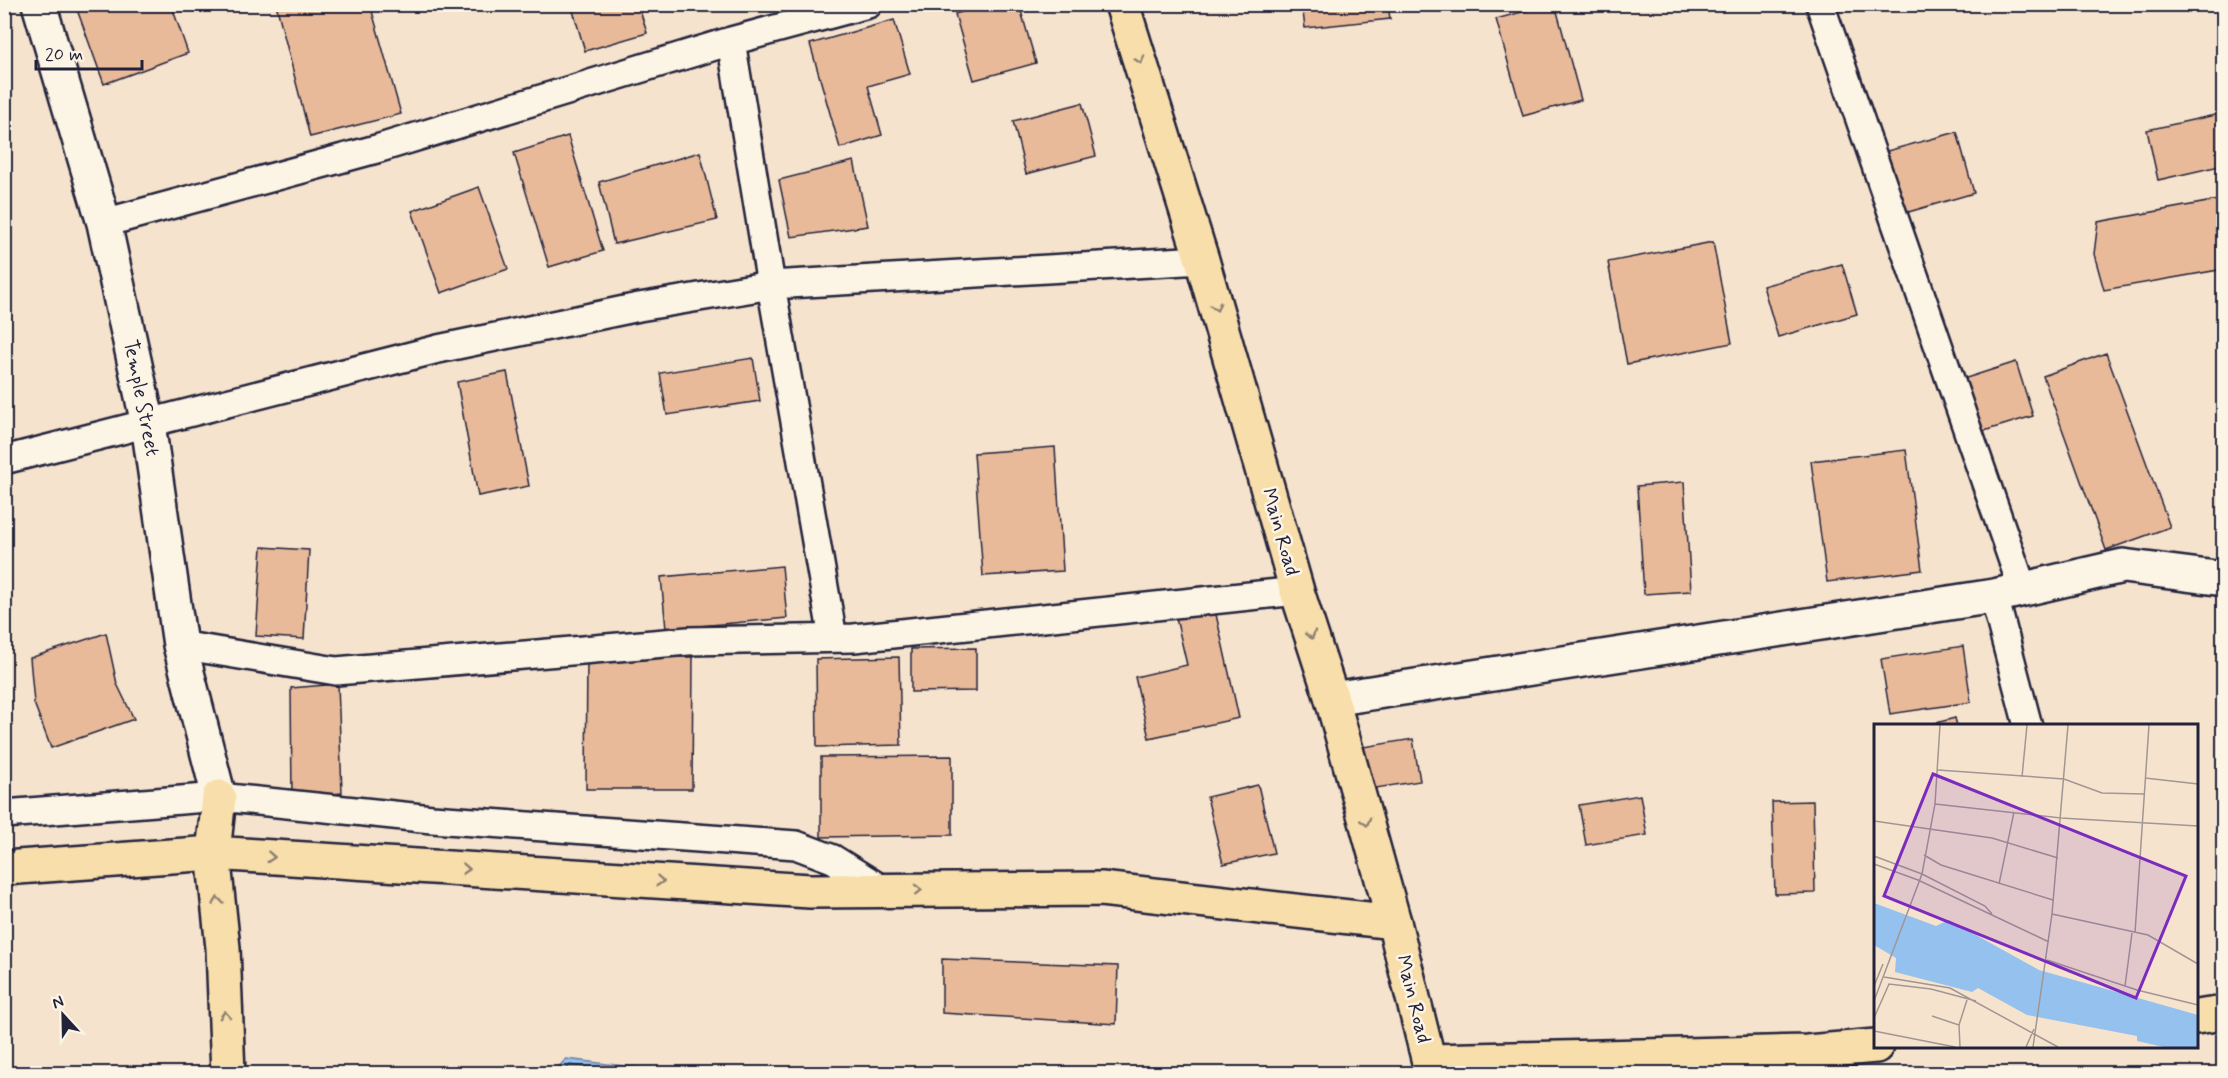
<svg xmlns="http://www.w3.org/2000/svg" width="2228" height="1078" font-family="Mynerve,sans-serif">
<style>
.water{fill:#94c1ee;stroke:#6681a6;stroke-width:1.5}
.lines{fill:none;stroke-linecap:round;stroke-linejoin:round}
.shore{stroke:#506283;stroke-width:1.5}
.building{fill:#e8ba99;stroke:#22223b;stroke-width:1.5}
.minor-casing{stroke:#22223b;stroke-width:32}
.tertiary-casing{stroke:#22223b;stroke-width:38}
.primary-casing{stroke:#22223b;stroke-width:38}
.trunk-casing{stroke:#22223b;stroke-width:38}
.minor{stroke:#fcf5e5;stroke-width:27}
.tertiary{stroke:#fcf5e5;stroke-width:33}
.primary{stroke:#f8deab;stroke-width:33}
.trunk{stroke:#f8deab;stroke-width:33}
.oneway{stroke:#8d8073}
.labels{text-anchor:middle;dominant-baseline:central;stroke-width:5;stroke-linejoin:round;paint-order:stroke}
.street-label{font-size:20px;fill:#22223b;stroke:#fcf5e5}
.inset-road{fill:none;stroke:#a19693;stroke-width:1.5}
.view{fill:#7b2cbf;fill-opacity:0.15;stroke:#7b2cbf;stroke-width:3}
.inset-edge{fill:none;stroke:#22223b;stroke-width:3}
</style>
<rect width="100%" height="100%" fill="#f6e3ce"/>
<filter id="ink" filterUnits="userSpaceOnUse"><feTurbulence type="fractalNoise" baseFrequency=".0167" numOctaves="2"/><feDisplacementMap in="SourceGraphic" scale="12" xChannelSelector="R" yChannelSelector="G"/><feConvolveMatrix kernelMatrix="1 2 1 2 8 2 1 2 1" color-interpolation-filters="sRGB"/></filter>
<g filter="url(#ink)">
<path class="water" d="M566 1059 682 1073H553Z"/>
<g class="lines">
<path class="shore" d="M561 1074 570 1065 634 1074"/>
</g>
<path class="building" d="M75 4H171L188 53 104 84Z
M276 4H370L401 114 310 137Z
M571 4H638L647 33 585 51Z
M989 4H1019L1036 63 974 80 955 14Z
M1302 4H1388L1390 19 1305 28Z
M1551 4H1555L1581 100 1523 116 1496 19Z
M894 20 910 74 868 86 882 135 840 148 810 44Z
M1082 103 1096 156 1026 174 1013 121Z
M2224 113V165L2158 180 2147 130Z
M1957 132 1974 193 1905 213 1887 151Z
M568 136 603 251 549 267 514 153Z
M700 152 717 220 614 244 599 182Z
M854 161 868 226 791 237 779 180Z
M479 187 508 269 441 293 412 211Z
M2224 199V269L2104 290 2094 254 2098 222Z
M1713 242 1732 343 1627 364 1608 262Z
M1842 264 1857 314 1778 337 1763 286Z
M2106 353 2170 527 2106 550 2043 376Z
M753 358 760 401 667 415 660 373Z
M2016 362 2033 416 1974 434 1957 381Z
M507 372 529 486 478 496 457 382Z
M1055 447 1063 571 983 576 974 453Z
M1906 450 1922 570 1827 582 1811 461Z
M1684 482 1691 591 1644 594 1637 486Z
M262 547 309 550 304 639 256 636Z
M782 566 787 618 666 629 661 577Z
M1215 610 1239 718 1149 738 1135 677 1187 665 1176 618Z
M106 633 117 684 134 719 51 748 34 703 30 658Z
M1963 646 1971 702 1890 714 1881 659Z
M976 648V691L911 692V649Z
M587 657H693L692 789H586Z
M899 657 901 745 817 747 816 659Z
M338 684 342 793 292 798 291 688Z
M1955 718 1957 726H1925Z
M1413 739 1420 781 1370 789 1363 747Z
M952 756V835L821 837V757Z
M1258 785 1274 853 1223 864 1207 797Z
M1640 795 1647 835 1586 845 1579 805Z
M1813 801 1815 893 1775 894 1772 802Z
M942 959 1118 966 1116 1024 942 1013Z"/>
<g class="lines">
<g class="minor-casing">
<path id="minor" d="M1820 4 2023 590
M731 41 771 285 833 638
M104 223 380 148 731 41 868 4
M4 460 438 349 639 307 771 285 1202 260
M1994 596 2028 726
M180 645 336 671 688 641 854 638 1297 591
M4 814 219 797 432 819 796 845 833 859 883 890"/>
</g>
<g class="tertiary-casing">
<path id="tertiary" d="M39 4 104 223 148 424 180 645 219 797
M1332 699 1994 596 2123 566 2224 579"/>
</g>
<g class="primary-casing">
<path id="primary" d="M219 797 213 853 223 948 228 1074
M4 868 213 853 810 891 1101 889 1394 922
M2196 1017 2224 1013
M1429 1061 1807 1052 1876 1046"/>
</g>
<g class="trunk-casing">
<path id="trunk" d="M1122 4 1202 260 1297 591 1332 699 1394 922 1432 1074"/>
</g>
<use href="#minor" class="minor"/>
<use href="#tertiary" class="tertiary"/>
<use href="#primary" class="primary"/>
<use href="#trunk" class="trunk"/>
</g>
<defs><path id="oneway-chevron" d="M-2-3.5L2.5 0L-2 3.5" fill="none" stroke-width="1.6" stroke-linecap="round" stroke-linejoin="round" transform="scale(1.5)"/></defs>
<g class="oneway">
<use href="#oneway-chevron" transform="translate(1140 60) rotate(73)"/>
<use href="#oneway-chevron" transform="translate(1216 307) rotate(74)"/>
<use href="#oneway-chevron" transform="translate(1311 635) rotate(72)"/>
<use href="#oneway-chevron" transform="translate(1366 822) rotate(74)"/>
<use href="#oneway-chevron" transform="translate(271 857) rotate(4)"/>
<use href="#oneway-chevron" transform="translate(466 869) rotate(4)"/>
<use href="#oneway-chevron" transform="translate(660 881) rotate(4)"/>
<use href="#oneway-chevron" transform="translate(918 890)"/>
<use href="#oneway-chevron" transform="translate(218 901) rotate(-96)"/>
<use href="#oneway-chevron" transform="translate(225 1015) rotate(-92)"/>
</g>
</g>
<g class="labels">
<g class="street-label">
<text transform="translate(141 398) rotate(79)">Temple Street</text>
<text transform="translate(1280 532) rotate(74)">Main Road</text>
<text transform="translate(1413 999) rotate(76)">Main Road</text>
</g>
</g>
<g transform="translate(1874 724)">
<rect width="324" height="324" fill="#f6e3ce"/>
<path d="M0 179 62 202 75 196 165 246 324 291V323H290L263 317V312L153 291 104 264 98 268 21 248 22 234 0 221Z" fill="#94c1ee"/>
<path class="inset-road" d="M64 46 190 55 228 69 270 70M148 53 153 1M271 54 324 60M61 80 187 94 324 102M0 97 118 114 184 134M50 131 67 141 179 176M0 132 48 150 111 182 118 190M0 140 44 156 175 218M48 150 61 80 66 1M125 160 140 88M178 190 274 211 324 240M261 209 275 1M173 236 263 266 324 281M10 253 76 264 184 323M0 262 9 240M251 262 258 209M0 277 48 150M58 292 85 301 86 323M0 294 15 260 57 265 102 277M85 301 93 276M0 307 81 323M152 323 160 305M159 323 178 190 194 1"/>
<path class="view" d="M59 50 312 152 262 274 10 172Z"/>
<rect width="324" height="324" class="inset-edge"/>
</g>
<rect width="2228" height="1078" fill="none" stroke="#fcf5e5" stroke-width="24"/>
<rect x="12" y="12" width="2204" height="1054" fill="none" stroke="#22223b" stroke-width="2" filter="url(#ink)"/>
<g transform="translate(63 1015) rotate(338)" stroke="#fcf5e5" stroke-width="4.5" paint-order="stroke">
<path d="M0-4.5L10 22L0 15L-10 22Z" fill="#22223b"/>
<text y="-9" font-size="16" font-weight="bold" text-anchor="middle" fill="#22223b">N</text>
</g>
<path d="M36 60v9h106v-9" fill="none" stroke="#22223b" stroke-width="3"/>
<text x="45" y="60" font-size="18" fill="#22223b" stroke="#fcf5e5" stroke-width="4.5" paint-order="stroke">20 m</text>
</svg>
